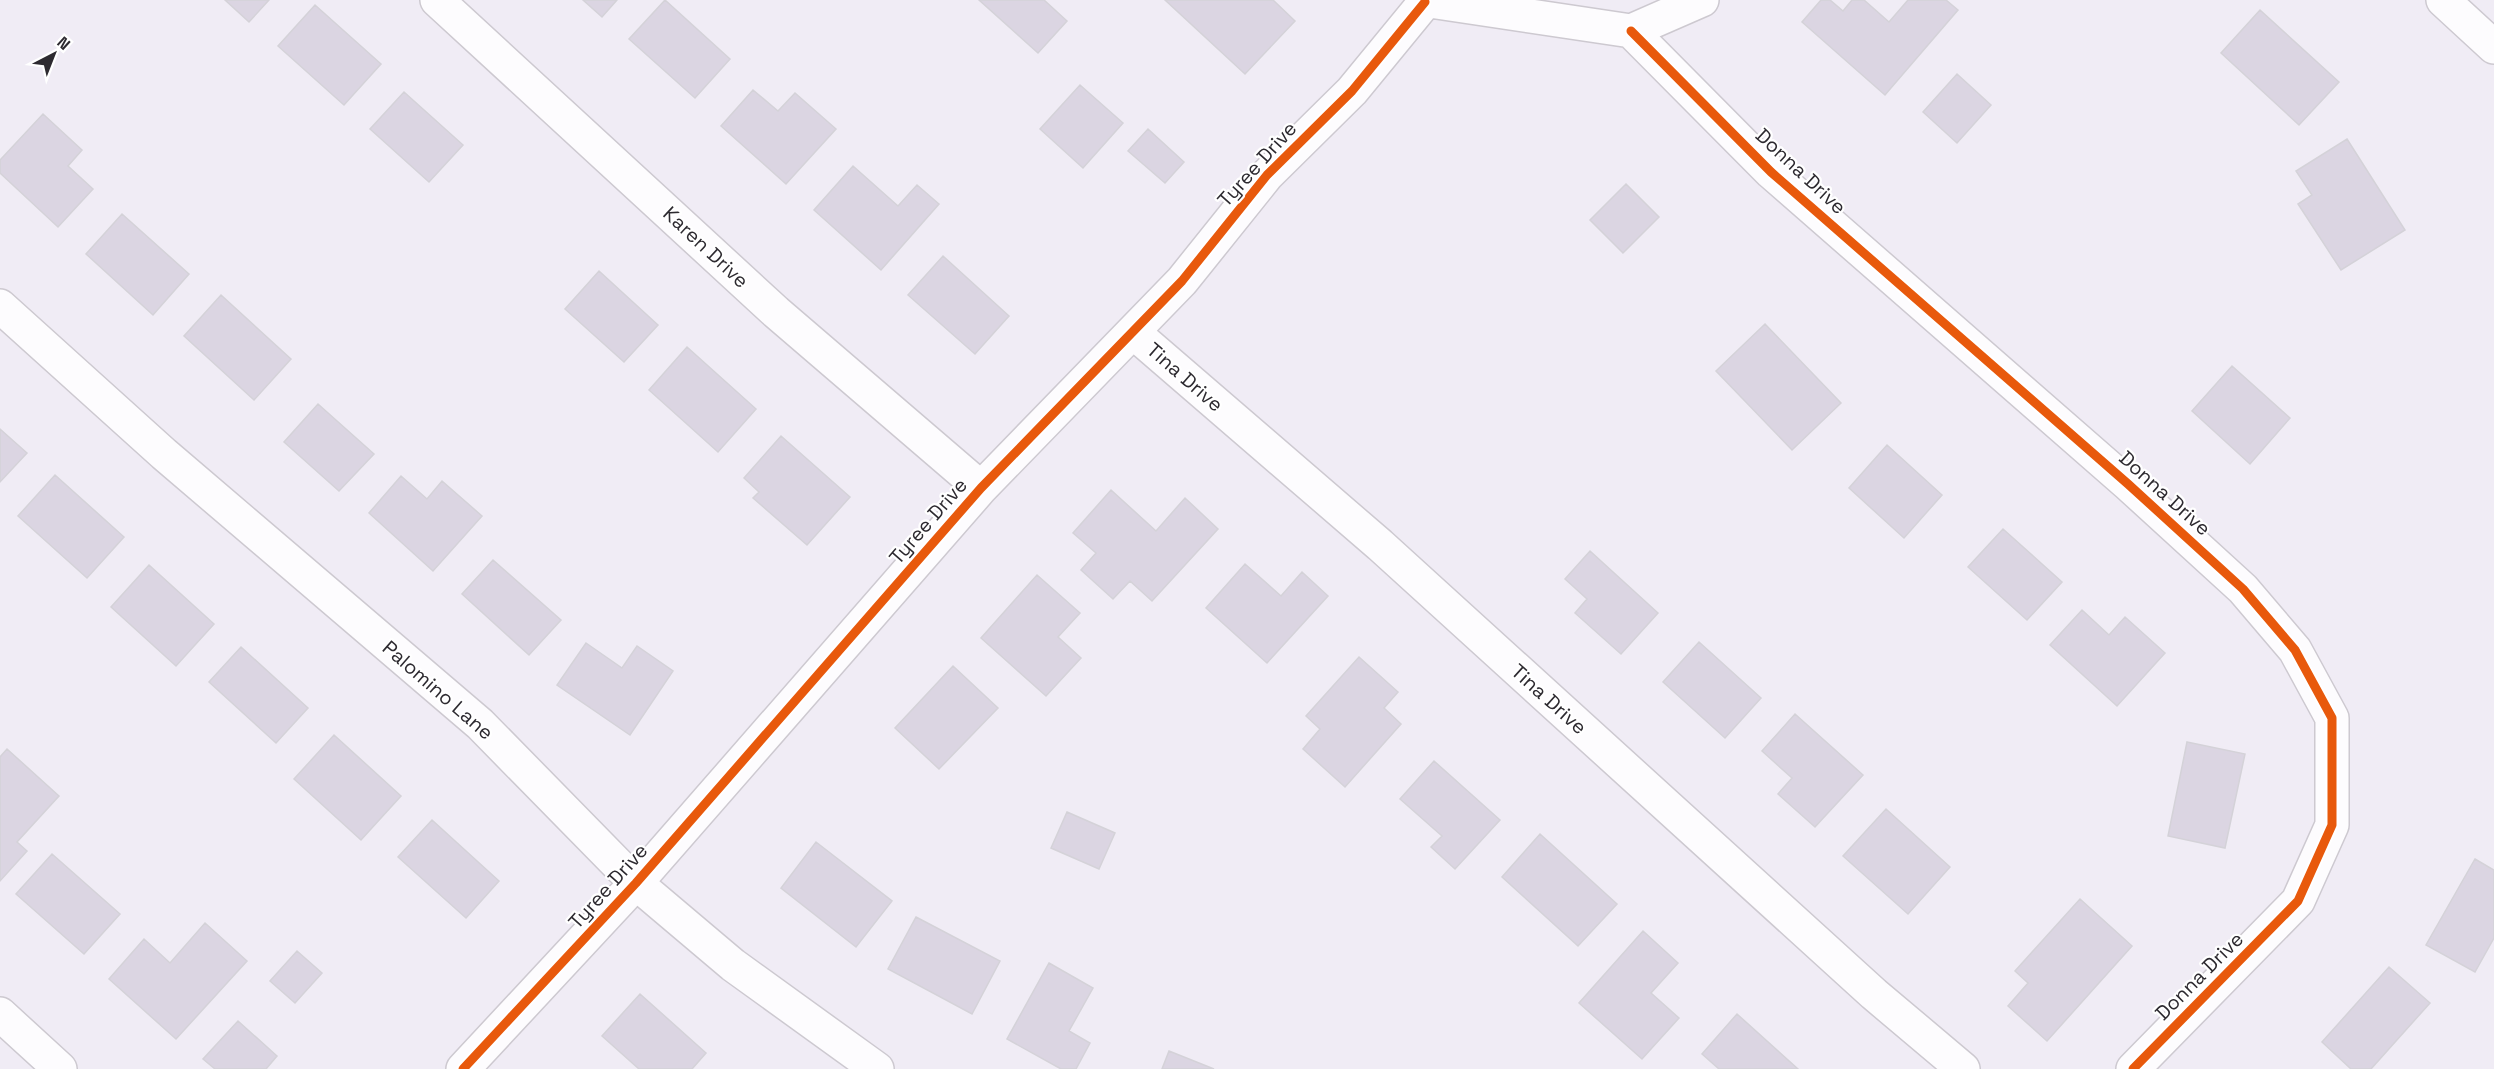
<svg xmlns="http://www.w3.org/2000/svg" width="2494" height="1069" font-family="'Space Grotesk',sans-serif">
<style>
.building{fill:#dbd5e2;stroke:#d4d2d8;stroke-width:1.5}
.lines{fill:none;stroke-linecap:round;stroke-linejoin:round}
.minor-casing{stroke:#cdc9d0;stroke-width:36}
.minor{stroke:#fdfcfe;stroke-width:33}
.cycleway-casing{stroke:#fff;stroke-width:13}
.cycleway{stroke:#e8590c;stroke-width:9}
.labels{text-anchor:middle;dominant-baseline:central;stroke-width:4.5;stroke-linejoin:round;paint-order:stroke}
.street-label{font-size:20px;fill:#2d2a30;stroke:#fff}
</style>
<rect width="100%" height="100%" fill="#f0ecf5"/>
<path class="building" d="M225 0H269L249 22Z
M583 0H617L602 17Z
M665 0 730 59 695 98 629 39Z
M979 0H1044L1067 21 1038 53Z
M1165 0H1273L1295 21 1245 74Z
M1821 0H1830L1843 11 1852 0H1864L1889 22 1908 0H1946L1958 10 1885 95 1802 22Z
M315 5 381 64 344 105 278 46Z
M2260 10 2339 82 2299 125 2221 53Z
M1957 74 1991 105 1957 143 1923 112Z
M1080 85 1123 123 1083 168 1040 129Z
M753 90 778 111 795 93 836 129 786 184 721 126Z
M404 92 463 145 429 182 370 129Z
M43 114 82 150 68 166 93 189 58 227 0 173V160Z
M1148 129 1184 162 1165 183 1128 151Z
M2347 139 2405 230 2341 270 2298 204 2312 195 2296 171Z
M853 166 898 206 917 185 939 204 881 270 814 210Z
M1626 184 1659 217 1623 253 1590 220Z
M122 214 189 274 153 315 86 254Z
M943 256 1009 316 975 354 908 295Z
M599 271 658 325 624 362 565 309Z
M221 295 291 359 254 400 184 336Z
M1765 324 1841 403 1792 450 1716 371Z
M687 347 756 409 718 452 649 390Z
M2232 366 2290 418 2250 464 2192 411Z
M318 404 374 454 339 491 284 442Z
M0 429 27 453 0 482Z
M781 436 850 497 807 545 753 498 759 492 744 478Z
M1887 445 1942 495 1904 538 1849 488Z
M55 475 124 537 87 578 18 516Z
M401 476 427 499 442 481 482 516 433 571 369 513Z
M1111 490 1156 531 1185 498 1218 529 1152 601 1130 581 1113 599 1081 570 1096 553 1073 533Z
M2003 529 2062 582 2027 620 1968 567Z
M1590 551 1658 613 1621 654 1575 613 1587 599 1565 579Z
M493 560 561 620 529 655 462 594Z
M1245 564 1281 596 1302 572 1328 596 1267 663 1206 608Z
M149 565 214 624 176 666 111 607Z
M1037 575 1080 613 1058 637 1081 658 1046 696 981 638Z
M2082 610 2109 635 2125 617 2165 653 2117 706 2050 645Z
M1699 642 1761 698 1725 738 1663 682Z
M586 643 622 668 637 646 673 671 630 735 557 685Z
M241 647 308 708 276 743 209 682Z
M1359 657 1398 692 1384 708 1401 724 1345 787 1303 749 1320 729 1306 716Z
M953 666 998 708 939 769 895 728Z
M1795 714 1863 775 1815 827 1778 794 1792 778 1762 751Z
M334 735 401 796 361 840 294 779Z
M2187 742 2245 754 2225 848 2168 836Z
M7 749 59 796 17 842 27 851 0 881V757Z
M1434 761 1500 820 1455 869 1431 847 1442 836 1400 799Z
M1886 809 1950 867 1908 914 1843 856Z
M1067 812 1115 833 1099 869 1051 848Z
M432 820 499 881 466 918 398 857Z
M1540 834 1617 904 1578 946 1502 877Z
M816 842 892 901 856 947 781 888Z
M52 854 120 914 84 954 16 894Z
M2475 859 2494 870V938L2475 972 2426 945Z
M2080 899 2132 946 2047 1041 2008 1006 2028 983 2015 971Z
M916 917 1000 961 972 1014 888 969Z
M205 923 247 961 176 1039 109 979 144 939 170 963Z
M1643 931 1678 963 1651 993 1679 1018 1642 1059 1579 1003Z
M297 951 322 973 295 1003 270 981Z
M1049 963 1093 988 1069 1031 1090 1043 1076 1069H1061L1007 1039Z
M2389 967 2430 1003 2371 1069H2351L2322 1042Z
M640 994 706 1053 692 1069H639L602 1036Z
M1737 1014 1798 1069H1719L1702 1054Z
M238 1021 277 1056 266 1069H215L203 1059Z
M1169 1051 1214 1069H1162Z"/>
<g class="lines">
<g class="minor-casing">
<path id="minor" d="M437 0 776 312 981 488
M1423 0 1631 31 1702 0
M2443 0 2494 47
M1631 31 1771 172 2128 484 2243 589 2295 650 2332 718V825L2298 901 2133 1069
M0 306 164 454 480 724 636 883 733 965 877 1069
M1133 332 1380 545 1874 994 1963 1069
M0 1014 60 1069
M463 1069 636 883 981 488 1182 281 1267 175 1352 91 1425 2"/>
</g>
<use href="#minor" class="minor"/>
<g class="cycleway-casing">
<path id="cycleway" d="M1631 31 1771 172 2128 484 2243 589 2295 650 2332 718V825L2298 901 2133 1069
M463 1069 636 883 981 488 1182 281 1267 175 1352 91 1425 2"/>
</g>
<use href="#cycleway" class="cycleway"/>
</g>
<g class="labels">
<g class="street-label">
<text transform="translate(1257 164) rotate(-48)">Tyree Drive</text>
<text transform="translate(1801 171) rotate(43)">Donna Drive</text>
<text transform="translate(706 247) rotate(43)">Karen Drive</text>
<text transform="translate(1185 377) rotate(41)">Tina Drive</text>
<text transform="translate(2165 493) rotate(42)">Donna Drive</text>
<text transform="translate(928 521) rotate(-49)">Tyree Drive</text>
<text transform="translate(438 690) rotate(41)">Palomino Lane</text>
<text transform="translate(1549 699) rotate(42)">Tina Drive</text>
<text transform="translate(608 886) rotate(-48)">Tyree Drive</text>
<text transform="translate(2199 976) rotate(-45)">Donna Drive</text>
</g>
</g>
<g transform="translate(54 54) rotate(42)" stroke="#ffffff" stroke-width="4.5" paint-order="stroke">
<path d="M0-4.5L10 22L0 15L-10 22Z" fill="#2d2a30"/>
<text y="-9" font-size="16" font-weight="bold" text-anchor="middle" fill="#2d2a30">N</text>
</g>
</svg>
